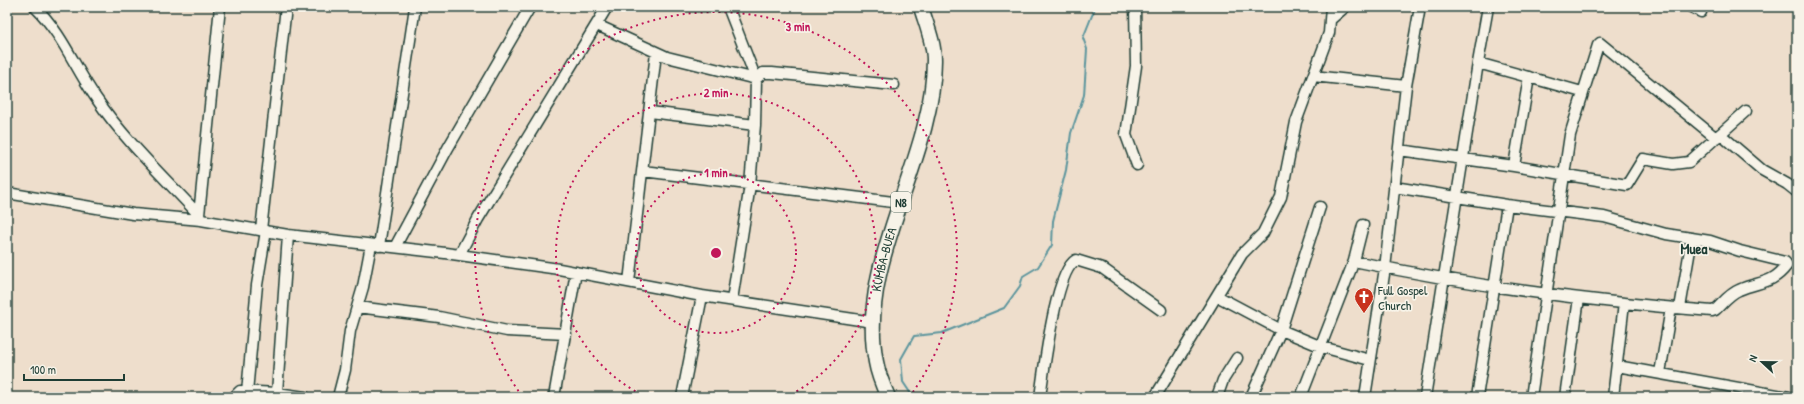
<svg xmlns="http://www.w3.org/2000/svg" width="1804" height="404" font-family="'Patrick Hand',sans-serif">
<style>
.lines{fill:none;stroke-linecap:round;stroke-linejoin:round}
.stream{stroke:#5c959d;stroke-width:2}
.minor-casing{stroke:#1f3d34;stroke-width:13}
.highway-casing{stroke:#1f3d34;stroke-width:17}
.minor{stroke:#f7f3e8;stroke-width:10}
.highway{stroke:#f7f3e8;stroke-width:14}
.ring{fill:none;stroke:#c2185b;stroke-width:2;stroke-dasharray:2 4}
.labels{text-anchor:middle;dominant-baseline:central;stroke-width:3.5;stroke-linejoin:round;paint-order:stroke}
.shield{fill:#f7f3e8;stroke:#60746a;stroke-width:1}
.shield-label{font-size:12px;font-weight:bold;fill:#1f3d34}
.street-label{font-size:13px;fill:#1f3d34;stroke:#f7f3e8}
.poi-label{font-size:13px;fill:#1f3d34;stroke:#f7f3e8;text-anchor:start}
.quarter-label{font-size:15px;font-weight:bold;fill:#1f3d34;stroke:#f7f3e8}
.centre{fill:#c2185b;stroke:#f7f3e8;stroke-width:2}
.ring-label{font-size:12px;text-anchor:middle;font-weight:bold;fill:#c2185b;stroke:#f7f3e8;stroke-width:3.5;stroke-linejoin:round;paint-order:stroke}
</style>
<rect width="100%" height="100%" fill="#eedecc"/>
<filter id="ink" filterUnits="userSpaceOnUse"><feTurbulence type="fractalNoise" baseFrequency=".025" numOctaves="2"/><feDisplacementMap in="SourceGraphic" scale="8" xChannelSelector="R" yChannelSelector="G"/><feConvolveMatrix kernelMatrix="1 2 1 2 8 2 1 2 1" color-interpolation-filters="sRGB"/></filter>
<g filter="url(#ink)">
<g class="lines">
<path class="stream" d="M913 397 903 382 901 359 914 336 942 333 1004 308 1020 286 1023 276 1038 267 1052 245 1053 221 1066 170 1071 133 1084 95 1087 49 1083 38 1095 8 1094 7"/>
<g class="minor-casing">
<path id="minor" d="M35 7C62 33 75 68 96 98 125 141 164 177 199 215L201 220 288 235 445 253 559 269 702 296 873 322
M728 7 756 79 755 125 750 185 732 300
M1135 7 1136 66 1126 135 1137 165
M1691 7 1701 12
M1331 19 1345 7
M597 25 667 57 756 79 763 73H772L894 85
M1478 63 1582 92
M1313 76 1406 86
M650 112 755 125
M1720 134 1762 170 1787 184 1797 192
M1399 150 1514 166 1627 185 1643 159 1673 164 1689 162 1746 111
M1514 166 1529 77
M643 171 901 203
M7 193 133 214 201 220
M199 215 220 7
M261 230 286 7
M379 246 415 7
M395 247 448 148 530 7
M459 255 478 219 607 7
M1354 261C1472 286 1592 302 1712 311L1715 310C1722 304 1729 294 1739 290 1759 281 1772 285 1787 265L1785 262 1740 251 1710 241 1666 234 1604 217 1507 205 1394 187
M629 282 656 53
M1217 296 1281 330 1322 347 1370 360
M357 307 439 317 507 331 566 334
M1680 308 1692 238
M1617 366 1789 397
M1660 373 1671 308
M247 392 257 285 266 231
M277 393 288 235
M234 397 240 391 277 393 305 397
M338 397 345 370 350 331 363 287 371 245
M554 397 576 272
M682 397 702 296
M1040 397C1044 371 1055 271 1076 260L1102 268 1161 310
M1155 397 1242 254 1263 233 1281 197 1296 122 1329 33 1331 7
M1217 397 1223 380 1237 358
M1251 397 1281 330 1320 207
M1301 397 1354 261 1363 225
M1365 397 1385 268 1406 86 1420 7
M1425 397 1478 63 1488 7
M1477 397 1507 205
M1531 397 1570 135 1598 45 1600 43 1716 138
M1565 397 1579 298
M1613 397 1624 303"/>
</g>
<g class="highway-casing">
<g id="highway">
<path id="s1" d="M888 397C883 386 878 374 876 362 856 261 934 161 934 60 934 42 926 24 921 7"/>
</g>
</g>
<use href="#minor" class="minor"/>
<use href="#highway" class="highway"/>
</g>
</g>
<g class="ring">
<circle cx="716" cy="253" r="80"/>
<path d="M646 397A160 160 0 1 1 786 397"/>
<path d="M522 396A241 241 0 1 1 910 396"/>
</g>
<defs>
<g id="church-pin" transform="scale(1)"><path d="M0 17L-7.5 6A9.5 9.5 0 1 1 7.5 6Z" fill="#c8321e" stroke="#f7f3e8"/><path d="M-1.2-6h2.4v3.5h3.3v2.4h-3.3V6h-2.4V-.1h-3.3v-2.4h3.3Z" fill="#fff"/></g>
</defs>
<g fill-rule="evenodd">
<use href="#church-pin" x="1364" y="297"/>
</g>
<g class="labels">
<rect class="shield" x="891" y="192" width="20" height="20" rx="3"/>
<g class="shield-label">
<text x="901" y="202">N8</text>
</g>
<g class="street-label">
<text stroke="none"><textPath href="#s1" startOffset="141">KUMBA-BUEA</textPath></text>
</g>
<g class="poi-label">
<text x="1378" y="290">Full Gospel<tspan x="1378" dy="15">Church</tspan></text>
</g>
<g class="quarter-label">
<text x="1694" y="248">Muea</text>
</g>
</g>
<circle cx="716" cy="253" r="6" class="centre"/>
<g class="ring-label">
<text x="798" y="31">3 min</text>
<text x="716" y="97">2 min</text>
<text x="716" y="177">1 min</text>
</g>
<rect width="1804" height="404" fill="none" stroke="#f7f3e8" stroke-width="24"/>
<rect x="12" y="12" width="1780" height="380" fill="none" stroke="#1f3d34" stroke-width="1.5" filter="url(#ink)"/>
<g transform="translate(1762 362) rotate(292)" stroke="#f7f3e8" stroke-width="3" paint-order="stroke">
<path d="M0-3L7 15L0 10L-7 15Z" fill="#1f3d34"/>
<text y="-6" font-size="11" font-weight="bold" text-anchor="middle" fill="#1f3d34">N</text>
</g>
<path d="M24 374v6h100v-6" fill="none" stroke="#1f3d34" stroke-width="2"/>
<text x="30" y="374" font-size="12" fill="#1f3d34" stroke="#f7f3e8" stroke-width="3" paint-order="stroke">100 m</text>
</svg>
